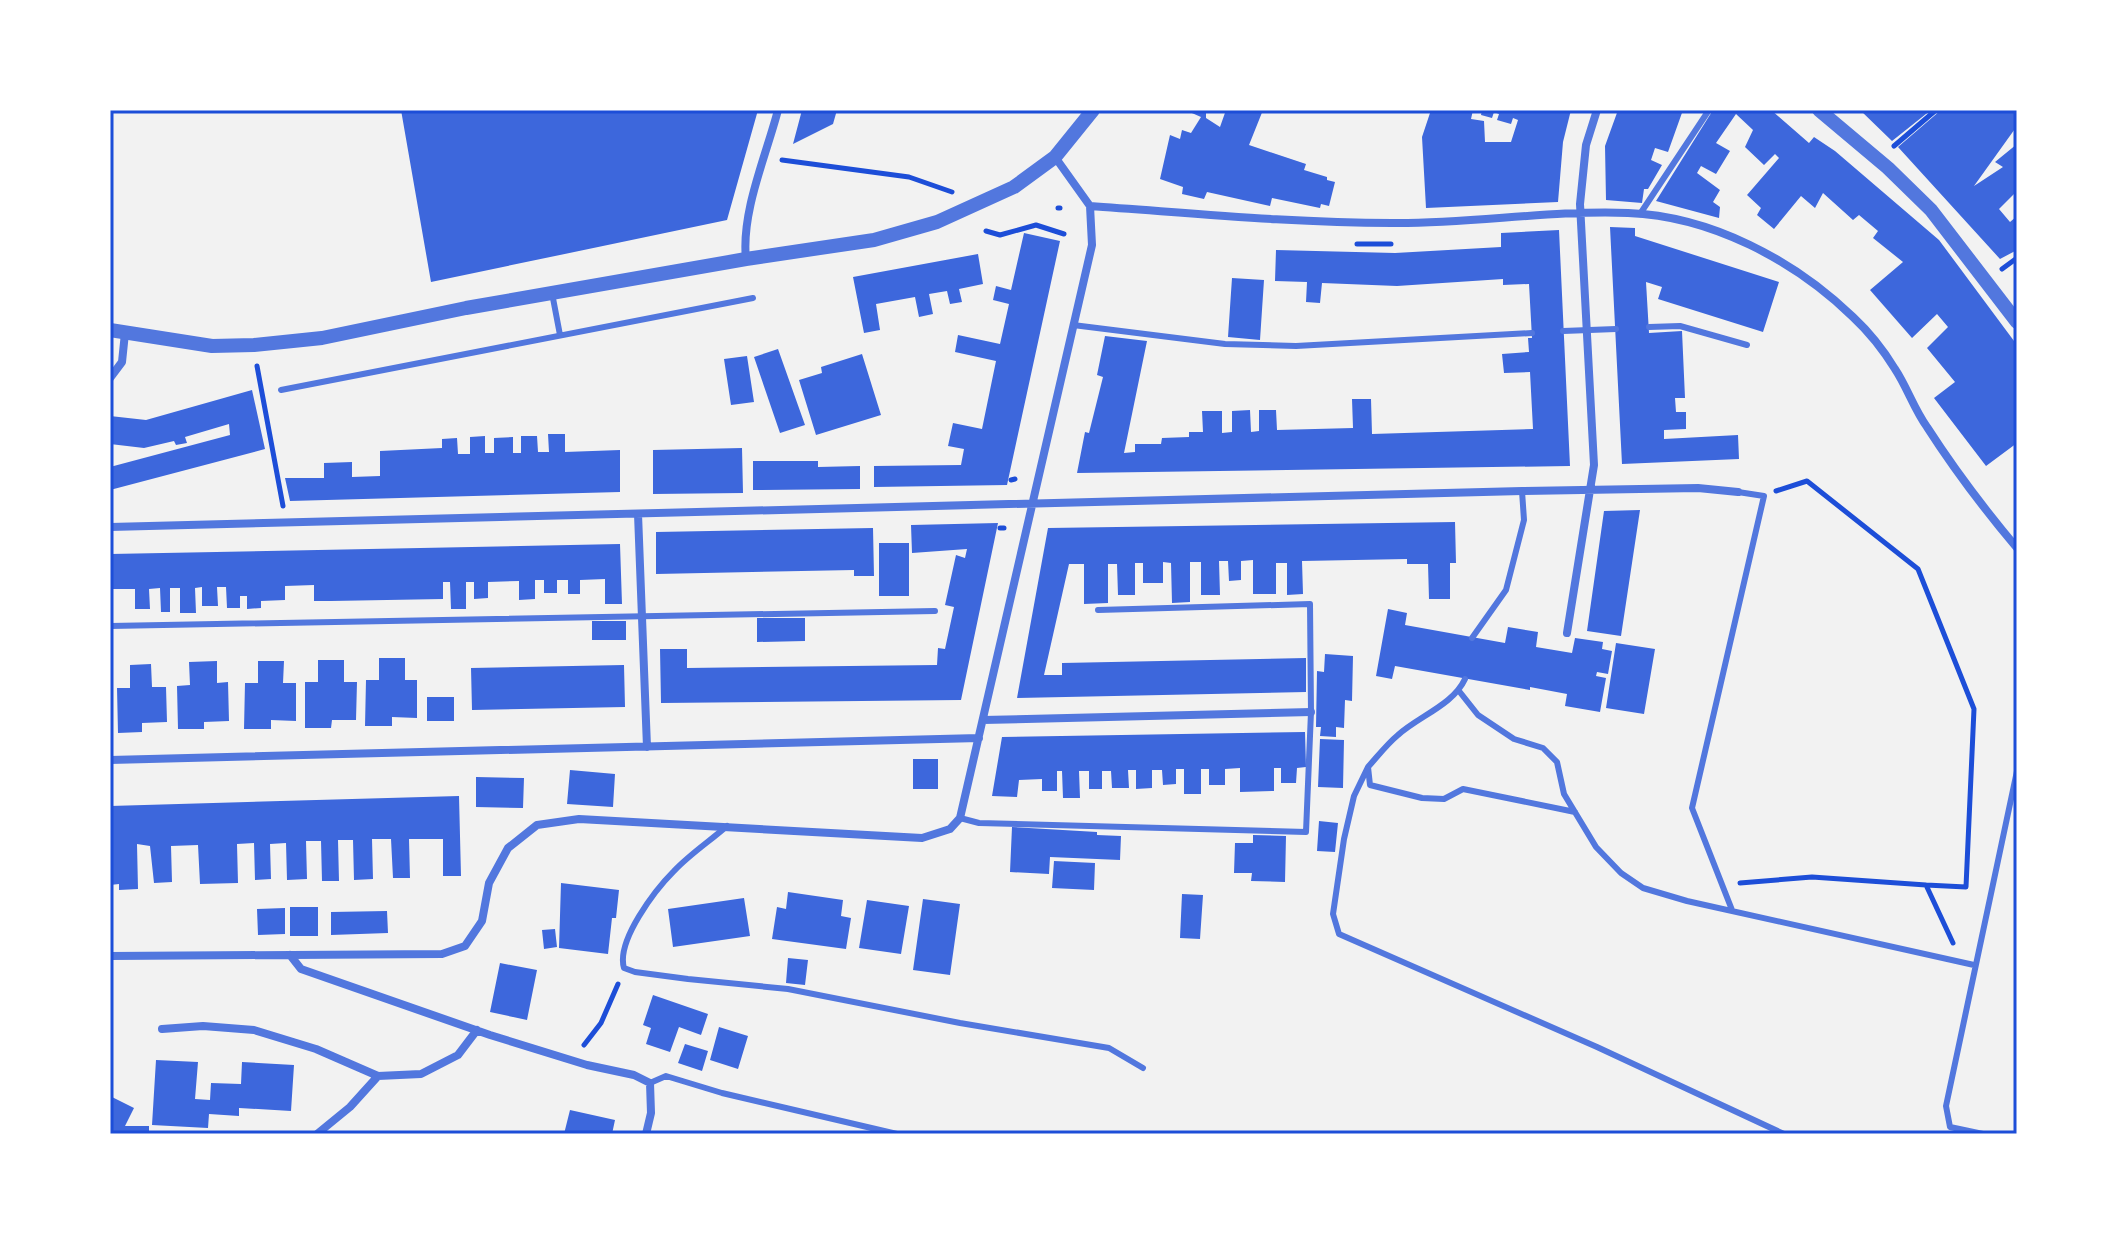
<svg xmlns="http://www.w3.org/2000/svg" width="2127" height="1244" font-family="'Titillium Web',sans-serif">
<style>
.building{fill:#3d67dc}
.lines{fill:none;stroke-linecap:round;stroke-linejoin:round}
.path{stroke:#1d4ed8;stroke-width:5}
.service{stroke:#5277de;stroke-width:6}
.minor{stroke:#5277de;stroke-width:8}
.tertiary{stroke:#5277de;stroke-width:14}
.neatline{fill:none;stroke:#1d4ed8;stroke-width:3}
</style>
<rect width="100%" height="100%" fill="#f2f2f2"/>
<path class="building" d="M401 110H758L727 220 431 282Z
M802 110H837L833 124 793 144Z
M1185 110H1206V118L1220 127 1226 110H1263L1249 145 1306 164 1304 170 1327 177V180L1335 182 1329 206 1321 204 1320 208 1272 198 1270 206 1207 192 1204 199 1182 194 1183 187 1160 179 1170 135 1180 139 1182 130 1191 133 1201 117Z
M1431 110H1473L1471 119 1484 121 1485 142H1511L1518 120 1513 118 1511 124 1497 120 1499 114 1494 112 1492 118 1481 115 1482 110H1571L1563 142 1558 202 1426 208 1422 137Z
M1618 110H1683L1668 152 1655 148 1651 160 1662 165 1648 189H1644L1642 203 1606 200 1605 146Z
M1713 110H1771L1809 143 1814 137 1835 151 1939 240 2017 345V443L1986 466 1934 398 1955 382 1927 348 1948 327 1937 314 1912 338 1870 290 1903 262 1873 238 1878 231 1859 215 1853 220 1823 193 1815 208 1801 196 1774 229 1757 215 1761 208 1747 195 1779 158 1775 154 1764 165 1745 147 1753 130 1736 114 1716 143 1730 151 1716 174 1701 166 1697 173 1720 190 1713 202 1720 207 1719 218 1656 201Z
M1860 110H1931L1892 141Z
M1941 110H2017V126L1974 186 2003 167 1995 162 2017 144V191L1999 209 2010 222 2017 216V250L2000 259 1898 147Z
M1610 227 1635 228V236L1779 282 1763 332 1658 299 1662 287 1646 282 1649 333 1682 331 1685 398H1675L1676 412H1686V429L1664 430V439L1738 435 1739 459 1622 464Z
M1559 230 1570 466 1077 473 1085 432 1089 433 1103 377 1097 375 1105 336 1147 341 1124 453 1135 452V444H1161L1162 438 1189 437V432H1203L1202 411H1222V433L1232 432V411L1250 410 1251 432 1259 431V410H1276L1277 430 1353 428 1352 399H1371L1372 434 1533 429 1530 372 1504 373 1502 354 1529 352 1528 338H1532L1529 284 1503 285V279L1397 286 1322 283 1320 303 1306 302 1307 282 1275 281 1276 250 1395 253 1501 247V233Z
M1024 233 1060 241 1007 485 874 487V466L961 465 964 449 948 446 953 423 982 429 996 361 955 352 958 335 1000 344 1009 304 993 300 996 286 1011 290Z
M978 254 983 284 959 289 962 302 950 304 947 291 929 294 933 314 919 317 915 297 876 304 880 330 864 333 853 277Z
M1232 278 1264 280 1260 340 1228 337Z
M778 349 805 425 780 433 754 357Z
M862 354 881 415 816 435 799 380 822 373 821 367Z
M747 356 754 402 731 405 724 359Z
M252 390 265 449 110 490V467L230 435 229 424 185 437 187 443 176 445 174 441 144 448 110 444V416L146 420Z
M548 434H565V452L620 450V492L290 501 285 478H324V463L352 462V477L380 476V451L442 448V439L457 438 458 454H470V437L485 436V453H494V438L513 437V453H521V436H537L538 452H549Z
M742 448 743 493 653 494V450Z
M753 461H818V467L860 466V489L753 490Z
M1640 510 1621 636 1587 631 1604 511Z
M1455 522 1456 563H1450V599H1429L1428 564H1407V559L1302 561 1303 594 1287 595V563H1276V594H1253V560L1241 561V580L1229 581 1228 561H1219L1220 595H1201V562H1190V602L1172 603 1171 563 1163 562V583H1143V563H1135V595H1118L1117 564H1108V603L1084 604V564H1069L1044 675H1062V663L1306 658V692L1017 698 1048 528Z
M998 523 961 700 661 703 660 649H687V668L937 665 938 648 945 649 954 607 945 605 956 555 965 558 967 549 912 553 911 525Z
M873 528 874 576H854V570L656 574V532Z
M879 543H909V596H879Z
M620 544 622 604H605V579L580 580V594H568V580H557V593H544V580H535V599L519 600V581L488 582V598L474 599V582H466V609H451L450 582H443V599L331 601H314V585L285 586V600L261 601V608L247 609V596H240V608H227L226 587H217L218 606H202V587L195 588 196 613H180V588H170V612H161L160 588 149 589 150 609H135V589H110V554Z
M1388 609 1407 613 1405 625 1505 643 1508 627 1538 632 1536 647 1572 653 1575 638 1603 642 1602 649 1612 651 1608 674 1597 672 1596 676 1606 678 1600 712 1565 706 1567 694 1530 687V690L1395 666 1392 679 1376 676Z
M757 618H805V641L757 642Z
M592 621H626V640H592Z
M1616 643 1655 649 1644 714 1606 708Z
M1325 654 1353 656 1352 701 1345 700 1344 728 1336 727V737L1320 736 1321 727H1316L1317 671 1324 672Z
M379 658H405V680H417V718L392 717V726H365L366 680H379Z
M318 660H344V682H357L356 720H332L331 728H305V682H318Z
M217 661V683L228 682 229 721 204 722V729H178L177 686 190 685 189 662Z
M258 661H284L283 683H296V721L271 720V729H244L245 683H258Z
M151 664 152 687H166L167 722 142 723V732L118 733 117 688H130V665Z
M624 665 625 707 472 710 471 668Z
M427 697H454V721H427Z
M1305 732 1306 767 1297 768 1296 783H1281V768H1274V791L1240 792V768L1225 769V785H1209V769H1201V794H1184V769H1176V784L1163 785 1162 770H1152V788L1136 789V770H1128L1129 788H1112L1111 771H1102V789H1089V771H1079L1080 798H1063L1062 771H1057V791H1042V779L1019 780 1017 797 992 796 1002 737Z
M1320 739 1344 740 1343 788 1318 787Z
M913 759H938V789H913Z
M570 770 615 774 613 807 567 804Z
M476 777 524 778 523 808 476 807Z
M459 796 461 876H443V839H409L410 878H393L391 839H372L373 879 354 880 353 840H338L339 881H322L321 841H306L307 879 287 880 286 843 270 844 271 879 255 880 254 843 237 844 238 883 200 884 198 845 171 846 172 882 154 883 150 846 137 844 138 889 119 890V884L110 885V806Z
M1319 821 1338 823 1335 852 1317 851Z
M1012 827 1097 832V835L1121 836 1120 860 1050 857 1049 874 1010 872Z
M1253 835 1286 836 1285 882 1251 881 1252 873H1234L1235 843H1253Z
M1054 861 1095 863 1094 890 1052 888Z
M561 883 619 890 616 918H612L608 954 559 948Z
M788 892 843 900 841 916 851 918 846 949 772 939 777 907 786 909Z
M1182 894 1203 895 1200 939 1180 938Z
M744 898 750 936 673 947 668 909Z
M923 899 960 904 950 975 913 970Z
M867 900 909 906 901 954 859 948Z
M290 907H318V936H290Z
M285 908V934L258 935 257 909Z
M387 911 388 933 331 935V912Z
M555 929 557 947 544 949 542 930Z
M788 958 808 960 805 985 786 983Z
M500 963 537 970 527 1020 490 1012Z
M653 995 708 1014 701 1035 679 1027 670 1052 646 1044 651 1028 643 1025Z
M719 1027 748 1036 738 1069 710 1060Z
M685 1044 708 1051 702 1071 678 1063Z
M156 1060 198 1062 195 1099 210 1100 211 1083 241 1084 242 1062 294 1065 291 1111 239 1108V1116L209 1114 208 1128 152 1125Z
M110 1096 134 1108 125 1126H149V1134H110Z
M570 1110 615 1120 612 1134H564Z"/>
<g class="lines">
<path class="path" d="M1894 146 1936 110
M782 160 909 177 952 192
M1058 208H1060
M986 231 1000 235 1036 225 1064 234
M1357 244H1391
M2002 269 2017 258
M257 366 283 506
M1011 480 1015 479
M1776 491 1807 481 1918 569 1974 709 1966 887 1926 885 1953 943
M1000 528H1004
M1740 883 1812 877 1926 885
M584 1045 601 1023 618 984"/>
<path class="service" d="M1640 214 1709 110
M552 293 560 335
M1073 325 1225 344 1296 346 1532 333
M1649 327 1680 326 1747 345
M1563 331 1616 329
M281 390 753 298
M110 626 935 611
M1472 638 1506 590 1524 520 1522 491
M1465 679C1453 705 1419 716 1398 735 1387 744 1378 756 1368 767L1370 785 1422 798 1444 799 1463 789 1575 812
M1459 691 1478 715 1514 739 1543 748 1557 762 1564 794 1596 847 1621 873 1643 888 1687 901 1974 965
M1368 767 1354 796 1344 839 1333 914 1339 934 1597 1047 1784 1134
M960 818 979 823 1306 832 1311 712 1310 604 1098 610
M727 826C710 841 690 854 674 871 655 890 616 941 624 968L635 972 688 979 788 989 960 1023 1109 1048 1143 1068
M1732 910 1692 808 1764 496 1738 492
M650 1083 666 1076 722 1093 897 1134
M1983 1134 1950 1127 1946 1106 2017 771"/>
<path class="minor" d="M1090 206C1191 213 1291 223 1392 223 1471 224 1549 210 1628 213 1711 216 1794 260 1853 317 1868 331 1884 351 1895 369 1907 387 1914 409 1927 427 1954 469 1985 510 2017 548
M746 259C741 212 766 156 778 110
M110 378 122 362 125 333
M638 514 647 747
M110 527 1522 491 1698 488 1738 492
M1567 633 1594 465 1580 204 1586 145 1597 110
M983 720 1311 712
M110 760 979 738
M290 955 301 969 490 1035 587 1065 634 1075 650 1083 651 1113 646 1134
M110 956 442 954 465 946 482 921 489 883 508 848 537 825 579 819 922 838 950 829 960 818 1092 245 1090 206 1055 157
M162 1029 203 1026 254 1030 316 1049 378 1076 421 1074 458 1055 477 1030
M317 1134 350 1107 378 1076"/>
<path class="tertiary" d="M1819 110 1888 168 1931 210 2017 322
M110 330 212 346 254 345 322 338 466 308 746 259 874 240 937 222 1014 187 1055 157 1093 110"/>
</g>
<rect width="2127" height="1244" fill="none" stroke="#ffffff" stroke-width="224"/>
<rect x="112" y="112" width="1903" height="1020" class="neatline"/>
</svg>
